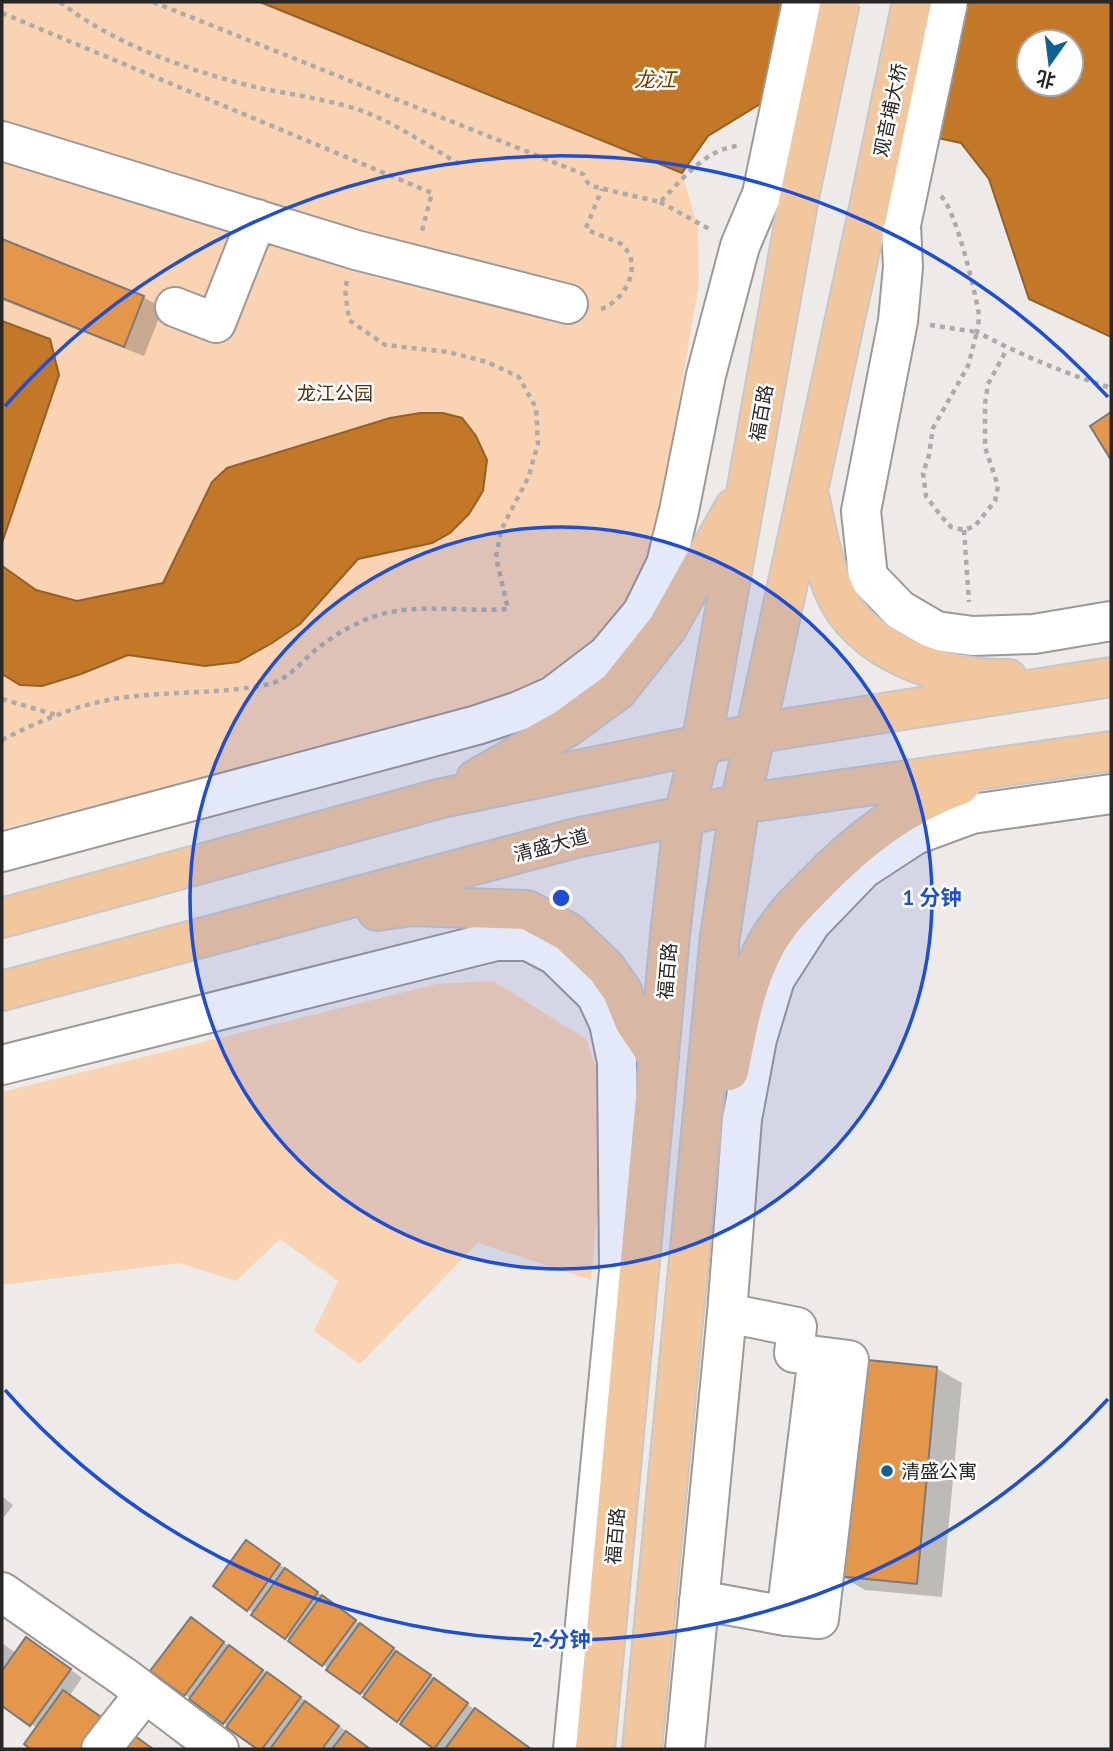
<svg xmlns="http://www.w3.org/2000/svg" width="1113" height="1751" font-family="'PT Sans','Noto Sans SC',sans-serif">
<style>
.green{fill:#fad3b2}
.water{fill:#c37828;stroke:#946027;stroke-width:2;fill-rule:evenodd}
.pier{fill:#edeae7}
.shadow{fill:#0003}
.building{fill:#e4974b;stroke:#7b7876;stroke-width:2}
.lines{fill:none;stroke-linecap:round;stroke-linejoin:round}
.minor-casing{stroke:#9c9996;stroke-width:42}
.major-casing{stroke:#c7c7c7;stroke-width:42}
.path{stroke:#adaba9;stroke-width:4.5;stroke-dasharray:5 5;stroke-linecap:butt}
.minor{stroke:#fff;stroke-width:38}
.major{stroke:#f2c79d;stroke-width:38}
.minor-bridge-casing{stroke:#9c9996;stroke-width:42;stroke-linecap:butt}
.major-bridge-casing{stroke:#c7c7c7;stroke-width:42;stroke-linecap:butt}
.minor-bridge{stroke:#fff;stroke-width:38}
.major-bridge{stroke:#f2c79d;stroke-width:38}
.ring{fill:none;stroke:#1d4ed8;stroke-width:3.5}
.poi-dot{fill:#106193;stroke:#fff;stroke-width:2.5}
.labels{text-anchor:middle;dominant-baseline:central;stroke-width:5;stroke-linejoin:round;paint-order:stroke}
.street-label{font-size:19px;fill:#282726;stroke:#fff}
.park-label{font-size:19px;fill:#513112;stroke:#fff}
.poi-label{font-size:19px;fill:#282726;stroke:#fff;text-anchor:start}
.water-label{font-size:21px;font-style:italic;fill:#724001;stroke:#fff}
.centre{fill:#1d4ed8;stroke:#fff;stroke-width:3.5}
.ring-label{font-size:21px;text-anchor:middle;font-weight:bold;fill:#1d4ed8;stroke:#fff;stroke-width:5;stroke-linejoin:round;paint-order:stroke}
</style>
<rect width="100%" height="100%" fill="#edeae7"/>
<path class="green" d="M2 2H260L682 173 698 228 699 284 652 555 612 632 528 694 467 712 2 829Z
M493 981 586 1039 608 1101 591 1280 478 1243 360 1364 314 1331 338 1281 280 1239 236 1281 179 1263 2 1285V1092L437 984Z"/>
<path class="water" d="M260 2H1111V337L1029 299 989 179 961 143 765 101 708 136 682 173ZM1029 42H1071V84H1029Z
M2 321 50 339 59 375 2 543Z
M420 413H443L462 418 476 436 487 460 483 491 469 514 450 533 432 543 358 559 300 624 272 643 238 662 205 666 128 655 81 674 42 686 20 685 2 674V566L36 590 77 601 163 583 212 482 227 468 390 418Z"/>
<path class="pier" d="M796 2H961L931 140 774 107Z"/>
<path class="shadow" d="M2 241 143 297 163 308 144 356 2 300Z
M936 1368 962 1383 942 1597 865 1590 839 1575Z
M2 1496 13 1505 2 1520Z
M260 1550 442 1684 445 1689 533 1749H439L403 1724 248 1609Z
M191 1619 280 1682 370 1749H260L224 1723 153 1671Z
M2 1643 17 1654 40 1647 82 1678 70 1695 123 1733 125 1731 155 1749H33L26 1744 37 1728 2 1704Z"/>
<path class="building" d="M2 239 144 296 124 347 2 298Z
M1111 412V460L1090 426Z
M858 1359 937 1367 917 1584 837 1576Z
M246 1540 280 1564 247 1611 213 1586Z
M285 1568 318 1592 285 1639 251 1615Z
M322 1595 356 1620 322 1666 288 1641Z
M191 1617 224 1642 184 1696 150 1671Z
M360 1623 394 1648 360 1694 326 1670Z
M26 1637 71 1669 30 1726 2 1706V1671Z
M229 1645 263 1670 223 1724 189 1699Z
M396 1651 431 1675 397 1722 363 1697Z
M267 1672 301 1697 262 1749H257L226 1727Z
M434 1678 468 1703 434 1749 400 1724Z
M63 1690 111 1724 92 1749H30L24 1744Z
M305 1701 339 1726 322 1749H270Z
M475 1708 531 1749H445Z
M124 1728 153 1749H109Z
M346 1731 370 1749H332Z"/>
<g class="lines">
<g class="minor-casing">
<path id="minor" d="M2 141 356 250 568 304
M901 225 903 267 898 321 861 511 868 577 900 610 936 631 973 636 1034 634 1111 621
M175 307 216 323 257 219
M2 852 477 725 519 711 553 696 607 655 642 613 666 564 679 511 706 375 740 246 762 194
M2 1065 496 941H528L555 955 596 995 609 1023 617 1062 619 1271 573 1749
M2 1592 124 1677 219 1749
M699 1600 786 1616 819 1619 849 1360 794 1353 797 1327 727 1313
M786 1616 818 1356
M101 1749 145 1693
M685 1749 727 1313 742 1119 757 1039 775 979 811 923 863 869 915 835 972 814 1111 794"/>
</g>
<g class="major-casing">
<path id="major" d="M810 500C816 529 822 560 833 588 858 652 944 681 1008 679
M476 779 566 728 617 691 667 628 734 508
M377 911 412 906 527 910 568 932 606 968 622 991 634 1021 659 1058
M2 918 442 798 757 733 1111 677
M2 991 576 838 740 804 1111 751
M729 1071C738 1027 745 982 767 943 780 920 797 903 815 885 857 842 903 805 960 785
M595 1749 670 935 684 815 701 745 798 202
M642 1749 720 936 740 804 867 217"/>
</g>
<path class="path" d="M60 2C114 45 197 74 264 89 290 94 317 98 343 105 386 116 423 143 461 165
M153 2 583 174C585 177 586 181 589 184 594 188 649 199 660 202 682 180 704 150 737 146
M2 13 432 193 422 231
M941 196C956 211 974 287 978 310 980 318 978 325 977 332 1021 355 1064 373 1111 388
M660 202 711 230
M601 309C625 301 645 264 621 244 610 237 596 236 586 228L602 189
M930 325 977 332 968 366 933 428 929 455 923 473 926 496 941 516 951 527 964 530 975 526 995 501 998 486 985 447V404L988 384 1007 349
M964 530 969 602
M2 699 56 715
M2 740C41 720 83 702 127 697 174 691 223 694 270 684 286 680 300 664 312 653 326 641 340 632 356 624 404 599 458 613 508 609L496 557 501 530 528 478 538 444 536 408 519 377 487 362 448 352 385 345 349 320 345 289 347 281"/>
<use href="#minor" class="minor"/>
<use href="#major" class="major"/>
<g class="minor-bridge-casing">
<path id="minor-bridge" d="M762 194 802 2
M901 225 948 2"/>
</g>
<g class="major-bridge-casing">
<path id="major-bridge" d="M798 202 840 2
M867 217 912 2"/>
</g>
<use href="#minor-bridge" class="minor-bridge"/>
<use href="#major-bridge" class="major-bridge"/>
</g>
<circle cx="561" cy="898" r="371" fill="#1d4ed8" fill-opacity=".12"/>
<g class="ring">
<circle cx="561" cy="898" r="371"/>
<path d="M1108 1399A742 742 0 0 1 5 1390M5 406A742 742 0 0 1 1108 397"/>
</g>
<circle class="poi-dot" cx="887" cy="1471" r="7"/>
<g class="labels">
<g class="street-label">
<text transform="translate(890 110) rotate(-78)">观音埔大桥</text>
<text transform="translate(761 413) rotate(-80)">福百路</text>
<text transform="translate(551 845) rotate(-15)">清盛大道</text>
<text transform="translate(667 971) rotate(-85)">福百路</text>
<text transform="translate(615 1536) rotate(-85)">福百路</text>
</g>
<g class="park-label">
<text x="335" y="393">龙江公园</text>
</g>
<g class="poi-label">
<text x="901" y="1471">清盛公寓</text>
</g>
<g class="water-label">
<text x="655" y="79">龙江</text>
</g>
</g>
<circle cx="561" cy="898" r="10" class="centre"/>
<g class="ring-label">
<text x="932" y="905">1 分钟</text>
<text x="561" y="1647">2 分钟</text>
</g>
<rect width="1113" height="1751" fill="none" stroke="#282726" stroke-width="7"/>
<g transform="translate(1050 63) rotate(194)"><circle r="33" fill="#ffffff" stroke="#a9a9a8" stroke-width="2"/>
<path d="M0-5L12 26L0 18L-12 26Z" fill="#106193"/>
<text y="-10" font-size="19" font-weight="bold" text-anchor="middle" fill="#282726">北</text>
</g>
</svg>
